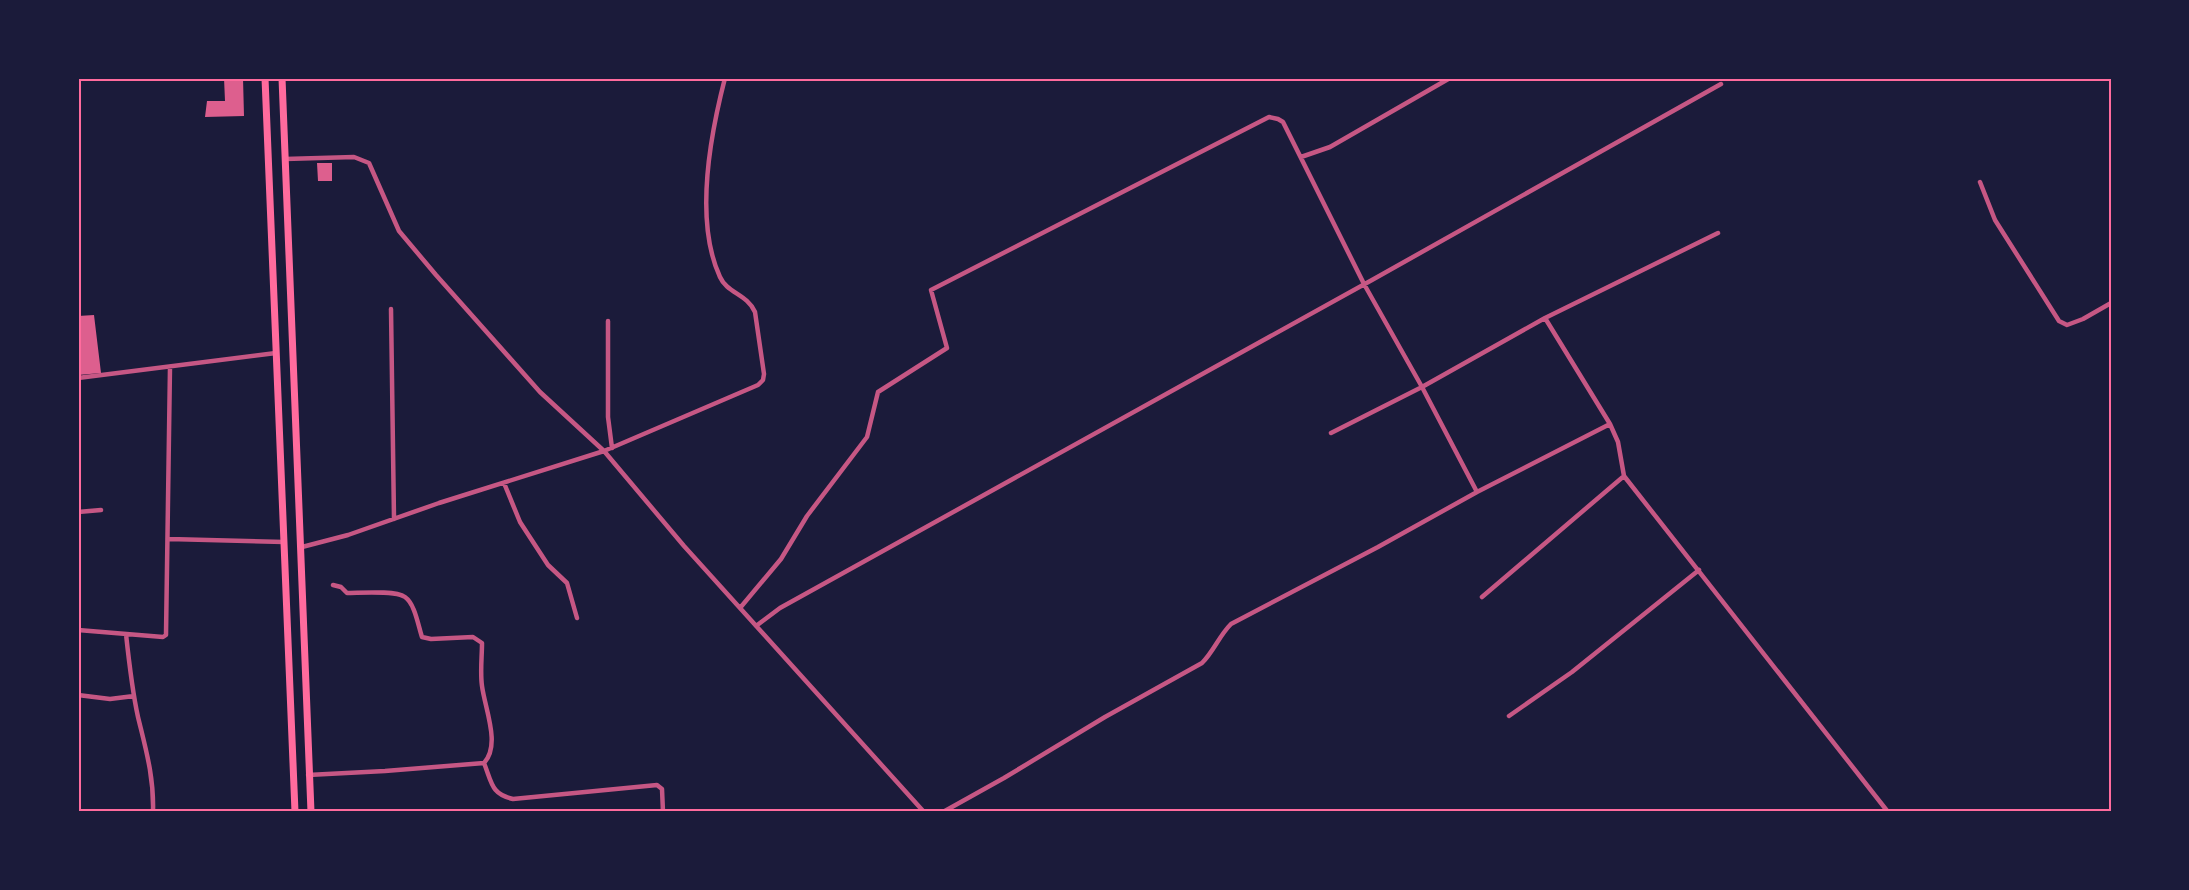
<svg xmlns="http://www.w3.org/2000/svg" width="2189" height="890" font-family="'Source Serif 4',serif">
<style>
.building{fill:#dd5f8e}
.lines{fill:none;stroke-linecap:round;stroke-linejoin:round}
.minor{stroke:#c65784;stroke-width:4.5}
.secondary{stroke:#ff6b9d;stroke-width:7}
.neatline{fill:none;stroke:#ff6b9d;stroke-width:2}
</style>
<rect width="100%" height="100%" fill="#1b1b3a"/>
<path class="building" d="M224 78H243L244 116 205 117 207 101H225Z
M317 163H332V181H318Z
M94 315 101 373 78 375V316Z"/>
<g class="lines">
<path class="minor" d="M1301 157 1330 147 1450 78
M285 159 354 157 369 163 399 231 436 275 540 392 604 451 684 546 924 812
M1980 182 1995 220 2059 321 2067 325 2083 319 2111 303
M391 309 394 519
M608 321V417L612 448
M78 378 276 353
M1624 476 1888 812
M504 483 520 522 548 565 567 583 577 618
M1477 492 1610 424
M78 512 101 510
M169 539 284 542
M302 547 348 535 439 503 604 451 758 385 763 380 764 374 755 312C747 294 727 293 720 277 694 221 710 136 725 78
M1482 597 1624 476 1618 442 1610 424 1545 318
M740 608 781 559 807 516 867 437 878 392 947 348 931 290 1269 117 1278 119 1283 122 1364 284 1422 387 1331 433
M756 626 780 608 1372 280 1721 84
M78 630 163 637 166 635 170 367
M126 634C129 662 132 690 138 717 146 750 154 777 153 812
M78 695 110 699 134 696
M1509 716 1572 672 1699 570
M484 763C492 783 491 794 513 799L657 785 662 789 663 812
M308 775 385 771 484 763C501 745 485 709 482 686 480 672 482 657 482 643L473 637 431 639 422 637C418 625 415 604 405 597 395 590 360 593 347 593L341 587 333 585
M943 812 1004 778 1105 717 1202 663C1214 651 1219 636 1231 624L1378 547 1477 492 1422 387 1545 318 1718 233"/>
<path class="secondary" d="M265 78 295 812
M282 78 311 812"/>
</g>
<rect width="2189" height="890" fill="none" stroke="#1b1b3a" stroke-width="159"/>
<rect x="80" y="80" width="2030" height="730" class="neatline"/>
</svg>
